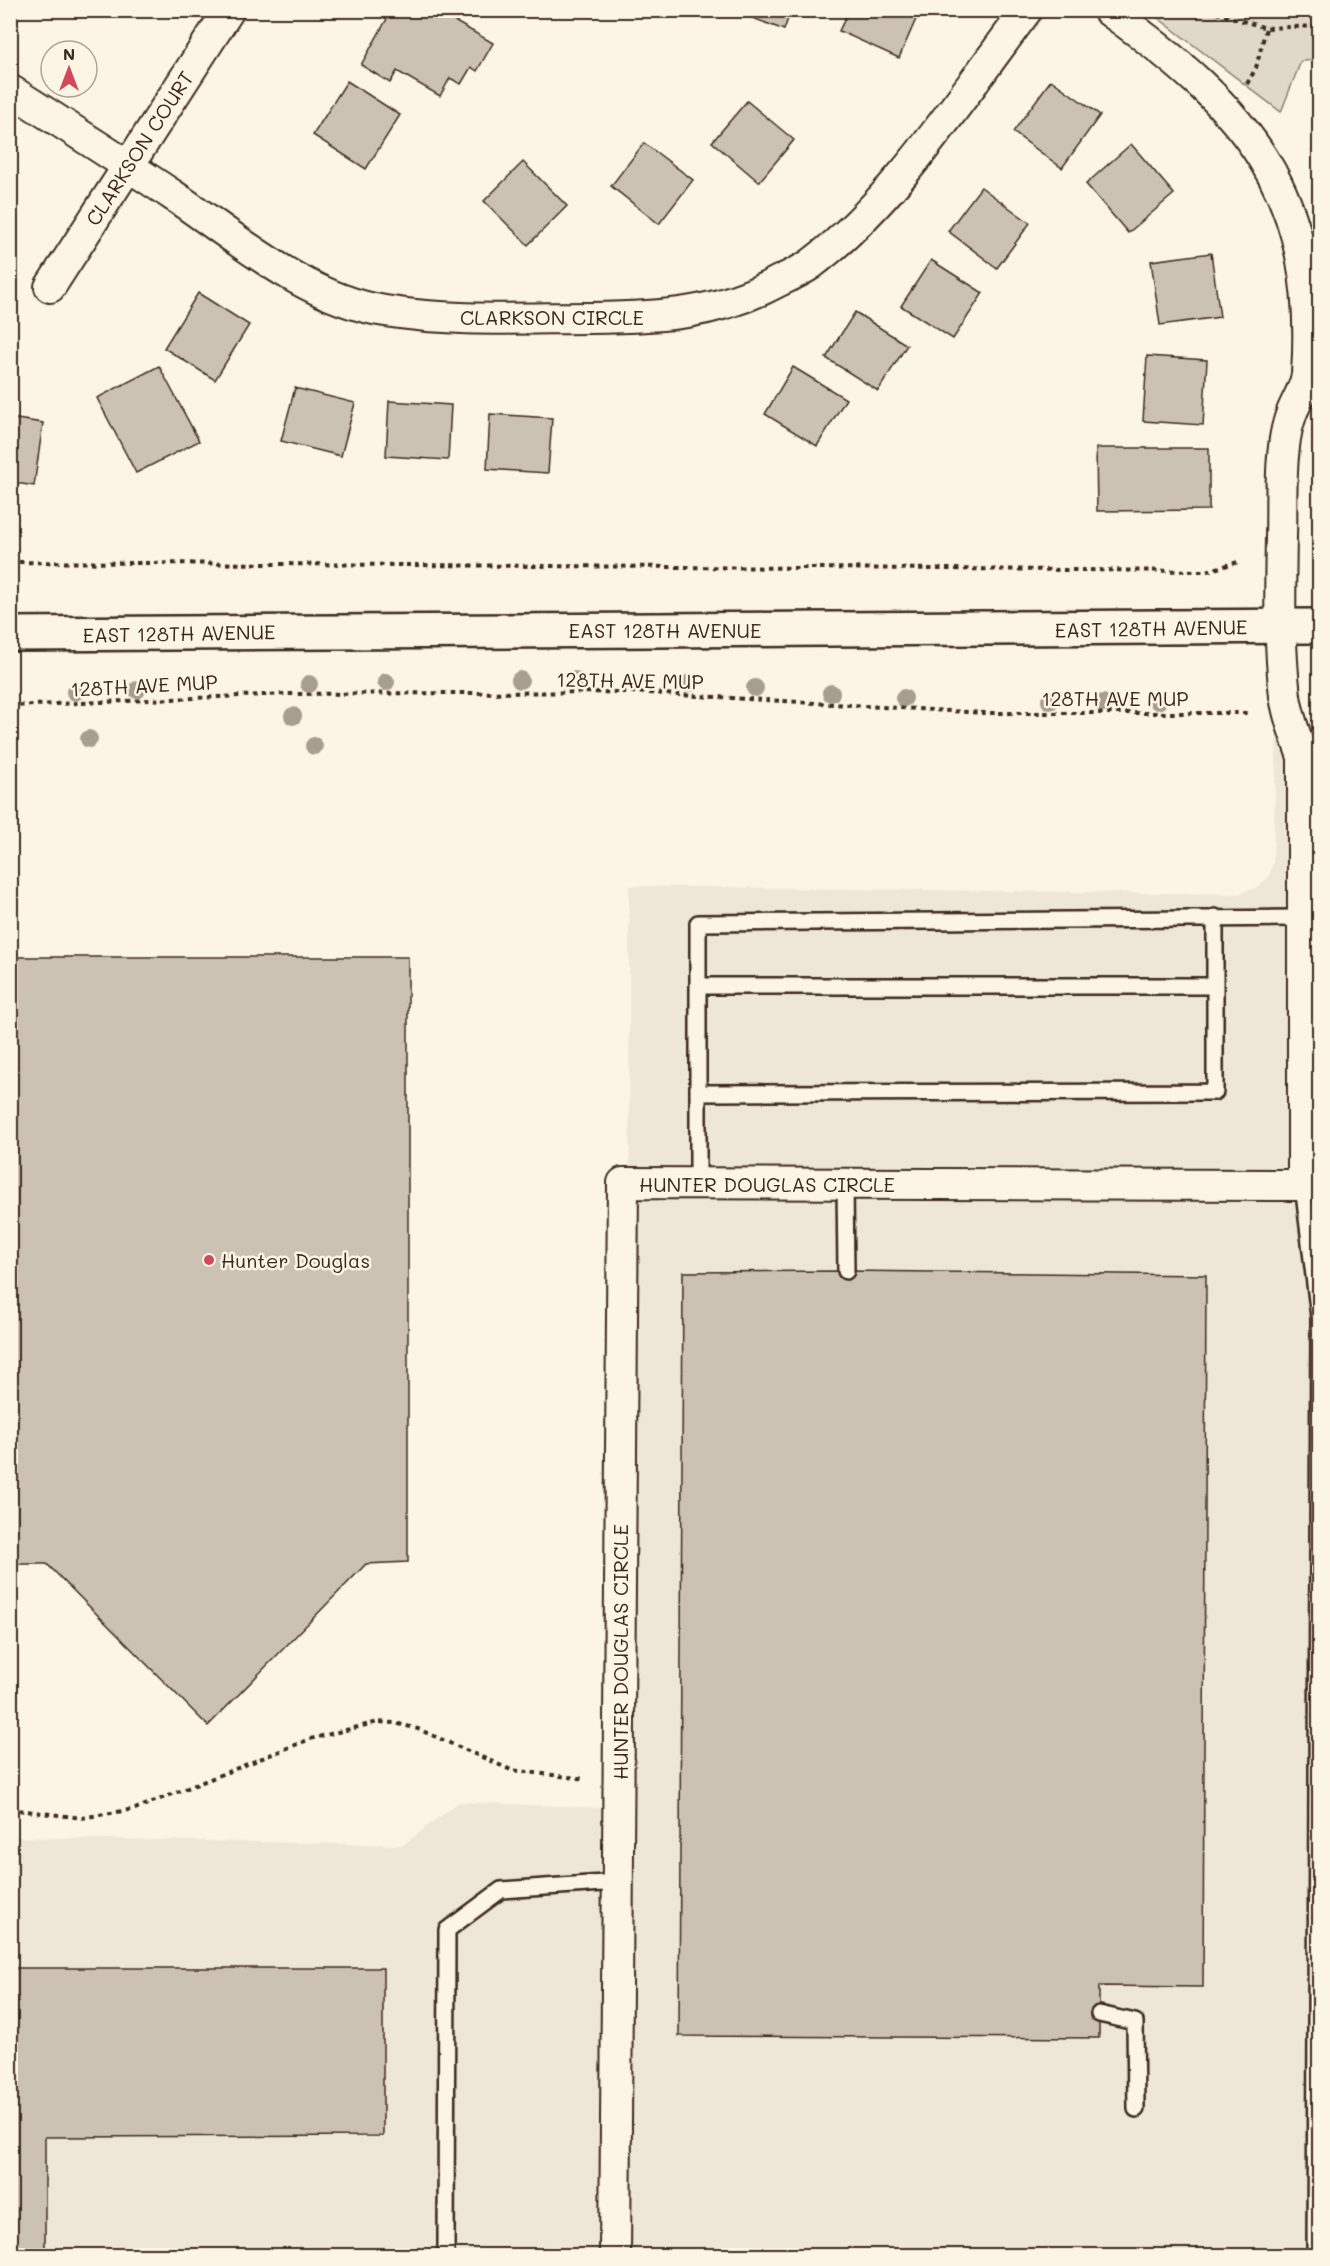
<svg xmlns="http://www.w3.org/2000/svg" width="1330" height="2266" font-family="Mali,sans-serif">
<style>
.built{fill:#eee6d6}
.green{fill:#e0d8c8;stroke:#8e8173;stroke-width:1.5}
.building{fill:#ccc2b3;stroke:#3b2a1e;stroke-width:1.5}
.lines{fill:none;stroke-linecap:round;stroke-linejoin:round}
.lane-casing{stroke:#3b2a1e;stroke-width:20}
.street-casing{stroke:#3b2a1e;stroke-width:34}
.secondary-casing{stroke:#3b2a1e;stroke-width:38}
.path{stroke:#3b2a1e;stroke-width:4;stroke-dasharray:4.5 4.5;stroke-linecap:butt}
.lane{stroke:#fcf5e5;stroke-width:15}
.street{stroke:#fcf5e5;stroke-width:30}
.secondary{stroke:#fcf5e5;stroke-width:33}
.tree{fill:#a89e8f}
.poi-dot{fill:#d1495b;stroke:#fcf5e5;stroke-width:2}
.labels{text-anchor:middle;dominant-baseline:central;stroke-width:5;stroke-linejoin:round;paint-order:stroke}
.street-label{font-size:20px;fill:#3b2a1e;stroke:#fcf5e5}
.poi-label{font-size:20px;fill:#3b2a1e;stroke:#fcf5e5;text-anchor:start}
</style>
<rect width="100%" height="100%" fill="#fcf5e5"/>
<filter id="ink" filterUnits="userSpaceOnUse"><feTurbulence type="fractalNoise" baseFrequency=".0167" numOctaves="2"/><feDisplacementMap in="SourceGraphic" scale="12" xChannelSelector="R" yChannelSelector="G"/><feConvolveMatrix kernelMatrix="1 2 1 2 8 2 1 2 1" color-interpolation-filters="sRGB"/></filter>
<g filter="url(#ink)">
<path class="built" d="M1277 722 1319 724V2255L11 2256V1837L403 1845 459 1802 631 1809 629 886 1238 894 1258 887 1269 876 1273 862Z"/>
<path class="green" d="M1149 11H1319V60L1301 61 1281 112Z"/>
<path class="building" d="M392 10H435L493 43 477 71 471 67 461 84 450 78 440 96 397 71 390 83 361 65Z
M732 10H791L784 30Z
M849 10H920L899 58 839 31Z
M1051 80 1100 115 1062 168 1013 132Z
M347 81 400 115 366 169 313 135Z
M747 101 794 140 759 182 712 142Z
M644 143 693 180 659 224 611 186Z
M1131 144 1174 194 1128 233 1086 184Z
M523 162 567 206 528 245 484 201Z
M981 187 1030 223 997 268 948 231Z
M1211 253 1220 317 1160 325 1151 261Z
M931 260 983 293 953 339 901 306Z
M198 293 249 325 215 380 164 348Z
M855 312 907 345 878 391 826 358Z
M1147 356 1207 360 1203 425 1143 421Z
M159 366 199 441 136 473 97 398Z
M793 367 846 399 817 446 765 414Z
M295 388 355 403 341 456 281 441Z
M389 401 451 405 448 460 386 456Z
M490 414 552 418 548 473 487 469Z
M10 418 43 423 34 486 10 482Z
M1096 448H1209V510L1097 511Z
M10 957H408V1562L366 1564 208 1726 47 1564H10Z
M846 1271 1206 1275 1203 1987 1099 1986V2038L679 2036 683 1272Z
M10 1968H383V2136L45 2137V2256H10Z"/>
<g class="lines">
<g class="lane-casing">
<path id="lane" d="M698 986H1215
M698 1093 1215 1092V917
M698 1183V923L1302 918
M845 1183 846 1271
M1303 1185 1319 1317 1315 2256
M1099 2014 1135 2022 1136 2109
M446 2256 447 1930 501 1890 618 1882"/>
</g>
<g class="street-casing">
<path id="street" d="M10 90C65 125 120 160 174 196 238 239 306 299 385 311 453 322 523 318 591 318 661 317 716 315 779 281 790 276 801 271 811 264 896 200 962 95 1027 10
M50 287 229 10
M615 2256 623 1183 1303 1185V757C1296 737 1288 717 1285 696 1279 644 1280 589 1281 537 1282 507 1280 477 1284 447 1285 435 1288 423 1292 412 1297 400 1306 386 1307 374 1319 192 1249 111 1108 10"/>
</g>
<g class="secondary-casing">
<path id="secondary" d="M10 634 1320 626"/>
</g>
<path class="path" d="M1207 10 1266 28 1320 26
M1247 84 1256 68 1266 28
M10 562 1207 571 1238 562
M10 706 287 694 631 692 984 713H1249
M10 1809 82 1818 135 1809 310 1739 378 1722 395 1723 418 1729 511 1770 585 1779"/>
<use href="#lane" class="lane"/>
<use href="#street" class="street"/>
<use href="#secondary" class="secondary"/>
</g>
<g class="tree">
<circle cx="520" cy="680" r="9"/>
<circle cx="575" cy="680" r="9"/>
<circle cx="386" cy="682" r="9"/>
<circle cx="690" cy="683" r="9"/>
<circle cx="309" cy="684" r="9"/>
<circle cx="755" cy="688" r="9"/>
<circle cx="137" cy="690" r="9"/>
<circle cx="75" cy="692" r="9"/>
<circle cx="831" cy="693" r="9"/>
<circle cx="904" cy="698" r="9"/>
<circle cx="1050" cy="701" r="9"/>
<circle cx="1158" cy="701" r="9"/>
<circle cx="1103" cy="703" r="9"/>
<circle cx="293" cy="716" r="9"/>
<circle cx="89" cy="739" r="9"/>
<circle cx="314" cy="746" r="9"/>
</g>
</g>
<circle class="poi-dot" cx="209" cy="1260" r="6"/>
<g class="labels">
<g class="street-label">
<text transform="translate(139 148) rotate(-57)">CLARKSON COURT</text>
<text x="552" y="317">CLARKSON CIRCLE</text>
<text transform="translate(1151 628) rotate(-1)">EAST 128TH AVENUE</text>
<text x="665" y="630">EAST 128TH AVENUE</text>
<text transform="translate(179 633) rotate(-1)">EAST 128TH AVENUE</text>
<text transform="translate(630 680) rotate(1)">128TH AVE MUP</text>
<text transform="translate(144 685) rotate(-3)">128TH AVE MUP</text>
<text x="1115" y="698">128TH AVE MUP</text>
<text x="767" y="1184">HUNTER DOUGLAS CIRCLE</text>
<text transform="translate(620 1652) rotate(-90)">HUNTER DOUGLAS CIRCLE</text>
</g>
<g class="poi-label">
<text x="221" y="1260">Hunter Douglas</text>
</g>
</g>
<rect width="1330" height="2266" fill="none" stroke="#fcf5e5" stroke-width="36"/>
<rect x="18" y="18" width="1294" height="2230" fill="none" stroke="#3b2a1e" stroke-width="2" filter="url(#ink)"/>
<g transform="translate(69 69)"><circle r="28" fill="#fcf5e5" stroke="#afa495" stroke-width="1.5"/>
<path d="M0-4.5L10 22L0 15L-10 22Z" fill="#d1495b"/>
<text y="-9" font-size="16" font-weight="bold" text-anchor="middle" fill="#3b2a1e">N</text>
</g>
</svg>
